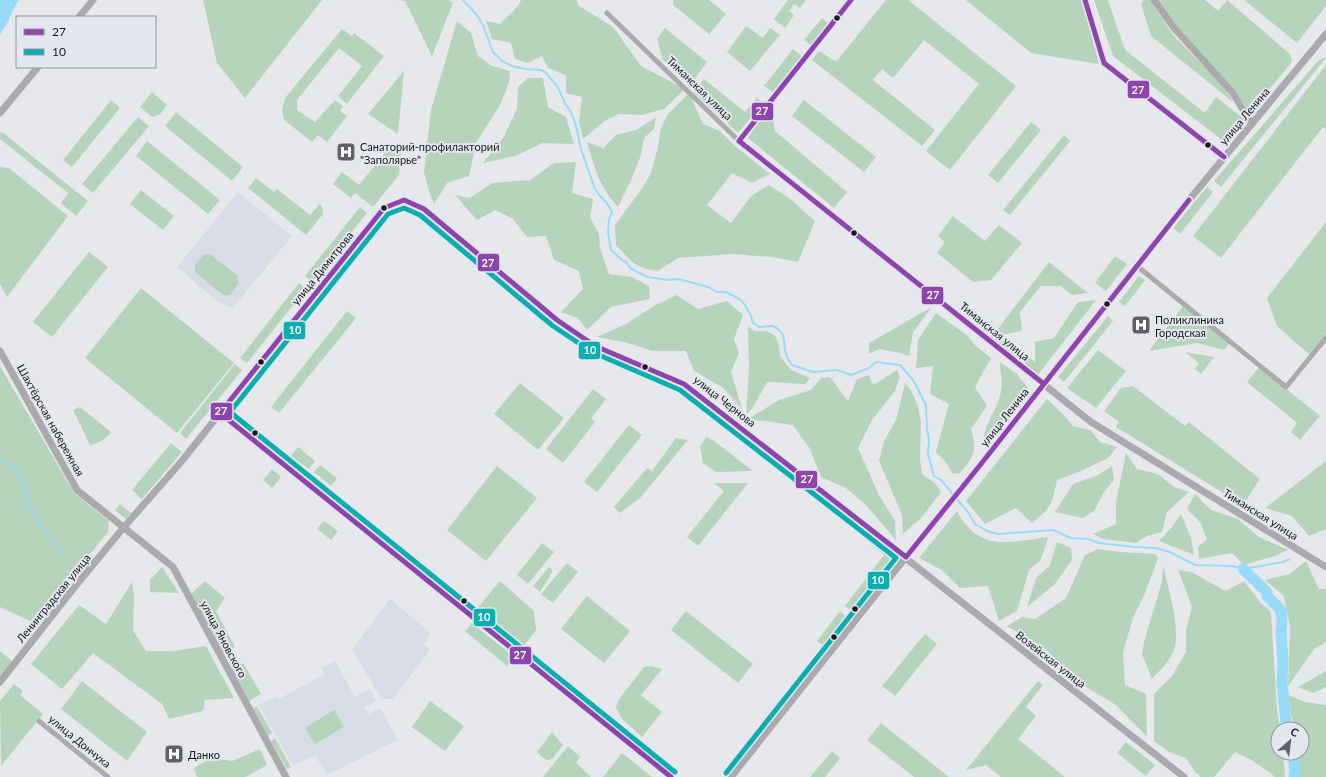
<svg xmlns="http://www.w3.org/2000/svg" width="1326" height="777" font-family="Lato,sans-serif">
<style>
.built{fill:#d8dce6}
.green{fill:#b6d4bc}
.water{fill:#98dbf8}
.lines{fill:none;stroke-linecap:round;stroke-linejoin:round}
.stream{stroke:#98dbf8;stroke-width:2}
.river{stroke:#98dbf8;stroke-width:11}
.street{stroke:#ababac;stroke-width:5}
.secondary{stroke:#aaaaac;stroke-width:7}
.bus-1-casing{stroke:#e4e7ef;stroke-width:8}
.bus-2-casing{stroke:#e4e7ef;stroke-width:8}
.bus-1{stroke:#8e44ad;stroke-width:5}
.bus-2{stroke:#08aeb0;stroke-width:5}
.bus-dot{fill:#18191c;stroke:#e4e7ef;stroke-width:1.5}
.labels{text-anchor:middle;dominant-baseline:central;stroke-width:4;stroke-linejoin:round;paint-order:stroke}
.street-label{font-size:11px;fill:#18191c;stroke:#e4e7ef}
.poi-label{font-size:11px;fill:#18191c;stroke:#e4e7ef;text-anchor:start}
.line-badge{stroke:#e4e7ef;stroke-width:1.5}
.badge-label{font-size:11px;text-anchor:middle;font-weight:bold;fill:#fff}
</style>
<rect width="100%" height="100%" fill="#e7e8ec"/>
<path class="built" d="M238 192 292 236 233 308 219 303 177 267Z
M390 599 431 633 424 644 430 650 393 699H382L352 650Z
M335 661 355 697 370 689 376 701 365 707 368 714 380 708 398 740 327 775 315 755 293 766 259 705 278 696 279 699 319 677 325 676 322 668Z"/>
<path class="green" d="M203 0H322L245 98 217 63Z
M397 0H449L453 3 432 56 405 1Z
M521 0H576L579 6 613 27 641 66 685 89 664 109 642 115 619 114 606 120 583 139 579 122 582 97 566 93V75L548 68 542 56 528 63 515 59 511 43 492 39 486 21 500 24C508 15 517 10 521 0Z
M673 0H709L726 14 709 34 673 5Z
M788 0H806L800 8 794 4 789 11 794 15 785 28 774 19Z
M886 0H908L1016 86 950 170 926 151 979 84 924 40 893 78 882 69 873 80 935 130 922 146 812 60 819 51 836 62Z
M966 0H1082L1099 64 1031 53Z
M1094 0H1108L1125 50 1205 113 1216 97 1244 119 1226 143 1113 56Z
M1144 0H1150L1173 35 1225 88 1233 102 1151 36 1141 4Z
M1156 0H1205L1218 11 1227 0 1290 54 1292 62 1250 112 1234 90 1176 28Z
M1244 0H1326V6L1297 43Z
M822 18 829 24 812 46 804 40Z
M457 21 471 33 478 56 492 66 510 71 509 83 500 105 476 143 469 176 447 183 434 204 429 191 424 172 431 110Z
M746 26 763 38 770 28 780 35 750 71 727 52Z
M665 28 707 62 691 84 663 60 657 39Z
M342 29 352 36 354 33 384 56 347 104 338 96 362 66 339 48 297 100V110L315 122 335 100 343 106 340 111 347 116 327 142 318 135 312 142 284 120 282 109 285 98Z
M793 49 802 56 774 93 764 86Z
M1326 57V58L1221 187 1214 181 1319 60Z
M1326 65V129L1323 127 1221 258 1193 236Z
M404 71 398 134 368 114Z
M528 78H543L548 107 566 117 574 144 543 143 515 156 483 163 503 138 517 109 518 87Z
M704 79 745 112 757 98 763 103 738 133 693 92Z
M152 92 167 105 160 114 152 117 140 107Z
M689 93 703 124 720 131 735 146 770 174 752 183 732 173 707 205 731 223 751 196 769 185 789 198 815 221 798 262 772 257 733 254 678 258 658 271C634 268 631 261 616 245L615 225 641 190 651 173 658 147 661 128 668 114Z
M111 100 120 108 72 167 63 160Z
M804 100 876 157 864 172 792 116Z
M771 104 775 131 847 192 834 208 748 138Z
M176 112 243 167 232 181 165 126Z
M138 117 149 126 93 193 82 184Z
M656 117 654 129 644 138 641 155 632 178 618 207C600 188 594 167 587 142L603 148 616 135 636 130Z
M1031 122 1041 130 998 183 988 175Z
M2 132 88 201 76 216 61 203 68 193 0 139V134Z
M1064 135 1070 141 1010 215 1003 210Z
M147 141 220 200 208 214 136 156Z
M393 143 401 149 399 175 373 207 355 193 351 198 333 184 342 172 359 185Z
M576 162 572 193 593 199 590 218 599 234 600 248 609 274 632 277 649 286 650 299 611 307 587 330 578 318 561 312 583 289 579 271 554 260 546 236 527 237 513 219 495 210 477 220 455 195 470 198 492 183 530 180 554 163Z
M0 167 9 168 68 216 7 297 0 284Z
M256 178 274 192 277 189 310 215 320 204 323 209V214L306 235 248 188Z
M1207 187 1213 192 1180 234 1173 228Z
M141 190 174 216 163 230 130 204Z
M360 207 367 213 312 282 305 276Z
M953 216 985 241 999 225 1022 243 991 280 973 282 937 253 945 242 938 236Z
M1326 222V337L1311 356 1277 326 1267 298Z
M89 252 108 267 52 337 33 322Z
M210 254 237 275 239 283 230 295H223L195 272V265L203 255Z
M1115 256 1127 264 1106 291 1095 283Z
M1049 262 1088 293 1072 295 1061 286H1041L1020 312 1022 331 1001 335 1035 362V342L1054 338 1078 302 1096 300 1037 376 991 338Z
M1139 276 1145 280 1125 306 1119 302Z
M299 283 306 289 247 363 240 358Z
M141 288 234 363 177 433 85 358Z
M676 295 698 309 727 301 743 315 734 339 739 353 731 372 742 409 722 387 694 371 686 351H652L628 343 597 337 626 324 654 306Z
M1183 306 1230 343 1224 350 1197 343 1149 351Z
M932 307 913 332 909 356 900 353 879 349 869 354V343Z
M347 311 356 318 279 413 271 407Z
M936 313 967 335 975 345 991 358 975 387 987 406 971 429C977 452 975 455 960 473L953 474 945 461 936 452 949 404 930 394 933 366 916 368 918 340Z
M1108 316 1113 321 1064 382 1058 377Z
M748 326 754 331H767L775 336 779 345 780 356 791 370 810 378 805 384 767 382 752 409 746 414 749 369Z
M1098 350 1126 371 1096 408 1067 388Z
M1185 352 1214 357 1201 374 1195 369 1199 363Z
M1000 362 1017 374 1028 388 1022 401 984 445C982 425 998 410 1001 391 1003 382 1000 371 1000 362Z
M235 364 242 370 186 439 180 433Z
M0 366 74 493 109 521 108 532 34 623 0 607Z
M1259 367 1320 416 1300 440 1291 432 1297 423 1247 382Z
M897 370 900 377 895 391 872 420 858 448 879 495 895 521 896 540 865 504 846 488 821 477 810 449 793 425 748 419 779 400 811 390 821 378 830 377 848 401 857 379 869 375 873 385Z
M520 383 564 418 538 450 494 414Z
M905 383 911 390 918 406 921 423 920 458 922 474 935 483 941 492 922 517 903 534 902 515 879 461 884 441 896 420Z
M1133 386 1185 426 1189 422 1260 479 1243 505 1116 427 1119 422 1104 411 1121 388Z
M593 389 606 399 591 418 595 422 563 463 546 449Z
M1047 399 1063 414 1073 426 1090 430 1100 442 1117 447 1108 458 1081 471 1057 480C1052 504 1052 507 1032 523L1016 508 985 524 966 501Z
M80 407 111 432C105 439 100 443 90 445L73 410Z
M629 425 642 435 597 492 584 482Z
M706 437 713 440 753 471 716 472 703 463 700 447Z
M676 438 688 440 640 498 620 513 614 507 647 468 652 471Z
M171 443 182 452 142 499 132 490Z
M298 447 315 461 309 469 291 456Z
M1126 453 1137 469 1158 474 1176 488 1189 492 1167 512 1162 532 1147 536 1136 543 1103 539 1093 534 1116 524V502Z
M1326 461V529L1309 536 1292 516 1265 508Z
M320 465 337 478 331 486 314 472Z
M497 466 537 498 486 561 447 530Z
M1112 466 1114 480 1104 492 1094 511 1083 518 1055 512 1073 484 1096 476Z
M272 469 281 477 272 488 263 480Z
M714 483H748L698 546 687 537 724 491Z
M1195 494 1211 510 1238 519 1259 537 1288 550 1275 556 1244 565 1232 553 1199 559 1198 547 1207 539 1200 522 1187 509Z
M120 504 131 513 126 519 115 510Z
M957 511C980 553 1008 542 1048 537L1046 545 1040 561 1029 570 1017 611 999 621 988 586 960 588 942 570 919 558Z
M1181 514 1191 538 1194 555 1159 541 1172 527Z
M324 521 338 531 331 540 317 529Z
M870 534 888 550 890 563 852 611 845 606 884 555 865 539Z
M1057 542 1071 548 1072 560 1054 585 1027 607 1036 578 1050 565Z
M542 543 554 552 528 584 517 575Z
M1098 549 1121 552 1155 554 1158 558 1145 593 1133 618 1123 652 1125 685 1146 694 1147 737 1116 705 1076 681 1046 649 1007 626 1022 617 1035 619 1066 598 1085 555Z
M1306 561 1319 589H1326V642L1315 648 1288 686 1290 627 1284 596 1265 580 1290 574Z
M567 563 578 572 553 603 541 594Z
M1163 565C1168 587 1181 629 1174 650 1170 661 1159 671 1152 679L1142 654 1145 638 1162 582Z
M162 567 179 593 150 592V580Z
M549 567 553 571 540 592 533 586Z
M1178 570 1191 572 1226 591 1244 581 1260 602 1271 612 1277 710 1280 729H1278V753H1283L1285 777H1274L1272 774 1251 760 1235 752 1214 777H1201L1195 772 1186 758 1169 752 1154 741V694L1172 676 1186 652V630L1192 607Z
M205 581 225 598 216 611 235 647 222 653 191 594Z
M500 581 534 611 536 630 522 648 475 611Z
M132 582 134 597 133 630 146 651H174L206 646 234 698 205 700 203 711 169 719 162 704 93 653 62 689 31 664 79 605 106 624Z
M587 596 630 631 604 663 561 629Z
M686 611 753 664 738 683 671 630Z
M840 611 846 617 824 646 817 641Z
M472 623 514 657 507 666 465 631Z
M925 634 937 644 895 696 882 686Z
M0 651 12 661 0 677Z
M243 663 261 694 249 701 231 669Z
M651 666 662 669 641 695 662 712 642 737 622 719 616 707 619 699 644 667Z
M1326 671V687L1313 693 1298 687Z
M82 681 147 732 127 761 61 709Z
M1038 681 1043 685 1026 707 1036 716 1018 739 1065 777H1001L986 765 966 770Z
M14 684 23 691 20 695 43 714 1 766 0 701Z
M1288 695 1305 702 1326 705V777H1294L1295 753H1302V729H1293L1292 718Z
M430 701 464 726 445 751 412 727Z
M257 706 272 733 268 736 253 708Z
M334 710 344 727 315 744 305 728Z
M881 723 949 777H914L867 740Z
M552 732 563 745 552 759 546 760 537 752Z
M275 738 291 767 287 769 271 741Z
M1126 742 1155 765 1146 776 1117 753Z
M568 746 580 757 576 763 591 777H543Z
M260 749 267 765 246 777H197L194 768 211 758 232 761Z
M832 751 840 758 825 777H810Z
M622 753 652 777H603Z"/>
<path class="water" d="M0 0H19C11 11 9 24 0 34Z"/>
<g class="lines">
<path class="stream" d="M463 0 477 15 483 25 493 52 502 61 512 66 525 69 541 70 545 72 557 86 566 105 571 112 576 125 581 149 595 189 600 196 606 202 612 212 609 220 608 232 611 250 622 260 626 262 630 268 647 277 668 280 679 279 708 287 717 292H726L741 300 745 305 750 314 753 323 759 327 773 326C786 333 783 337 785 350 786 355 789 361 792 365L813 372 837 370 851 375 869 368 876 362 900 365 913 380 926 405 927 429 929 440 928 454 934 476 941 480 953 494
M0 459 16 468 23 484 29 505 39 522 64 555
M956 498 968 512 975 524 987 531 998 534 1053 530 1071 538 1088 539 1099 543 1135 547 1156 548 1170 552 1195 565 1232 566 1243 569 1283 562 1290 559"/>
<path class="river" d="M1243 569 1267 592V596L1281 610 1282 621 1281 632 1283 661 1282 682 1286 723 1288 729
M1293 753 1295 771 1294 777"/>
<path class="street" d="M607 13 739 141
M1137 266 1286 387 1326 338
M39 721 108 777"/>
<path class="secondary" d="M851 0 739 141 1091 422 1326 567
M1085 0 1104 63 1224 157
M1154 0 1174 28 1232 92 1252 124
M79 17 93 0
M0 113 38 67
M0 351 77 490 173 567 286 777
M220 413 671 777
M0 682 73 589 124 527 181 462 384 208 404 200 424 209 557 320 595 346 684 384 1184 777
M731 777 865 608 977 469 1189 200 1326 34"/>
<g class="bus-1-casing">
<path id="bus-1" d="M851 0 739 141 1044 384
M1085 0 1104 63 1224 157
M671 777 220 413 384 208 404 200 424 209 557 320 595 346 684 384 906 557 977 469 1189 200"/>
</g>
<g class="bus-2-casing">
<path id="bus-2" d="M675 772 230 412 388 214 404 208 420 215 553 326 592 352 680 390 896 558 726 773"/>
</g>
<use href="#bus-1" class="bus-1"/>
<use href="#bus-2" class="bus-2"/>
</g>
<defs>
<g id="hospital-square" transform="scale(1)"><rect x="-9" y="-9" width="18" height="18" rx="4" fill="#606165" stroke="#e4e7ef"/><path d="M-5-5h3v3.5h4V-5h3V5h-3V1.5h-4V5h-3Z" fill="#fff"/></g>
</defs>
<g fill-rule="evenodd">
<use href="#hospital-square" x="346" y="152"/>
<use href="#hospital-square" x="1141" y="325"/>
<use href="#hospital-square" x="174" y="754"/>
</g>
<g class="bus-dot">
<circle cx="837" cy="18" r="3.5"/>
<circle cx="1208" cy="145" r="3.5"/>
<circle cx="384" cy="208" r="3.5"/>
<circle cx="854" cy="233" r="3.5"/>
<circle cx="1107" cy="304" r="3.5"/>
<circle cx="261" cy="362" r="3.5"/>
<circle cx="645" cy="367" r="3.5"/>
<circle cx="255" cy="433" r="3.5"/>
<circle cx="464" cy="601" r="3.5"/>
<circle cx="855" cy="609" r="3.5"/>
<circle cx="834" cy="637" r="3.5"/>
</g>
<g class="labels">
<g class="street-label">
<text transform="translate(700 88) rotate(44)">Тиманская улица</text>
<text transform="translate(1244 116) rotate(-50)">улица Ленина</text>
<text transform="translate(322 268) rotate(-51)">улица Димитрова</text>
<text transform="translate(995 331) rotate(39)">Тиманская улица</text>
<text transform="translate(725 401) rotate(38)">улица Чернова</text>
<text transform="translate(1004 417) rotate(-52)">улица Ленина</text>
<text transform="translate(51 420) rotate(61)">Шахтёрская набережная</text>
<text transform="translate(1261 514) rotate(32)">Тиманская улица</text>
<text transform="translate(53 598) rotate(-51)">Ленинградская улица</text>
<text transform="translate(224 639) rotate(62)">улица Яновского</text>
<text transform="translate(1051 659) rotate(38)">Возейская улица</text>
<text transform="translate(80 741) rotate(39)">улица Дончука</text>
</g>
<g class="poi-label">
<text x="360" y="146">Санаторий-профилакторий<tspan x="360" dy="13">"Заполярье"</tspan></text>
<text x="1155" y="319">Поликлиника<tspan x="1155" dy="13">Городская</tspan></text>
<text x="188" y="754">Данко</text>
</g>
</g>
<g class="line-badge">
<rect x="1127" y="80" width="23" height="19" rx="4" fill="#8e44ad"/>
<rect x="751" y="102" width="23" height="19" rx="4" fill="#8e44ad"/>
<rect x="477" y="253" width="23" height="19" rx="4" fill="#8e44ad"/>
<rect x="921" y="286" width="23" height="19" rx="4" fill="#8e44ad"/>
<rect x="283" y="321" width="23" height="19" rx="4" fill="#08aeb0"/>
<rect x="578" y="341" width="23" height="19" rx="4" fill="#08aeb0"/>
<rect x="210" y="402" width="23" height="19" rx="4" fill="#8e44ad"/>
<rect x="795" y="470" width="23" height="19" rx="4" fill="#8e44ad"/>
<rect x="867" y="571" width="23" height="19" rx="4" fill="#08aeb0"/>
<rect x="473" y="608" width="23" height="19" rx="4" fill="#08aeb0"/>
<rect x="509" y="646" width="23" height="19" rx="4" fill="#8e44ad"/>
</g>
<g class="badge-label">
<text x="1138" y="94">27</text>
<text x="762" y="115">27</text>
<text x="488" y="267">27</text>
<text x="933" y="299">27</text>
<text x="295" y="334">10</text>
<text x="590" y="354">10</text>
<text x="221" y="415">27</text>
<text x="807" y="483">27</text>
<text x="878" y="584">10</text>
<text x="484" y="621">10</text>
<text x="520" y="659">27</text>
</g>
<rect x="16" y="16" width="140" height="52" fill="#e4e7ef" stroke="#92959b"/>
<rect x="24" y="29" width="20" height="6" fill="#8e44ad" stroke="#92959b"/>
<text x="52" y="36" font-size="12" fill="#18191c">27</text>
<rect x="24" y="49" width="20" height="6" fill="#08aeb0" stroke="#92959b"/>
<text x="52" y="56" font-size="12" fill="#18191c">10</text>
<g transform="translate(1290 741) rotate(28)"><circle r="19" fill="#e4e7ef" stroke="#92959b"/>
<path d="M0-3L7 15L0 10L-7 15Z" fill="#606165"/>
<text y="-6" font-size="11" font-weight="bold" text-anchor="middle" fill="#18191c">С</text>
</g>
</svg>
